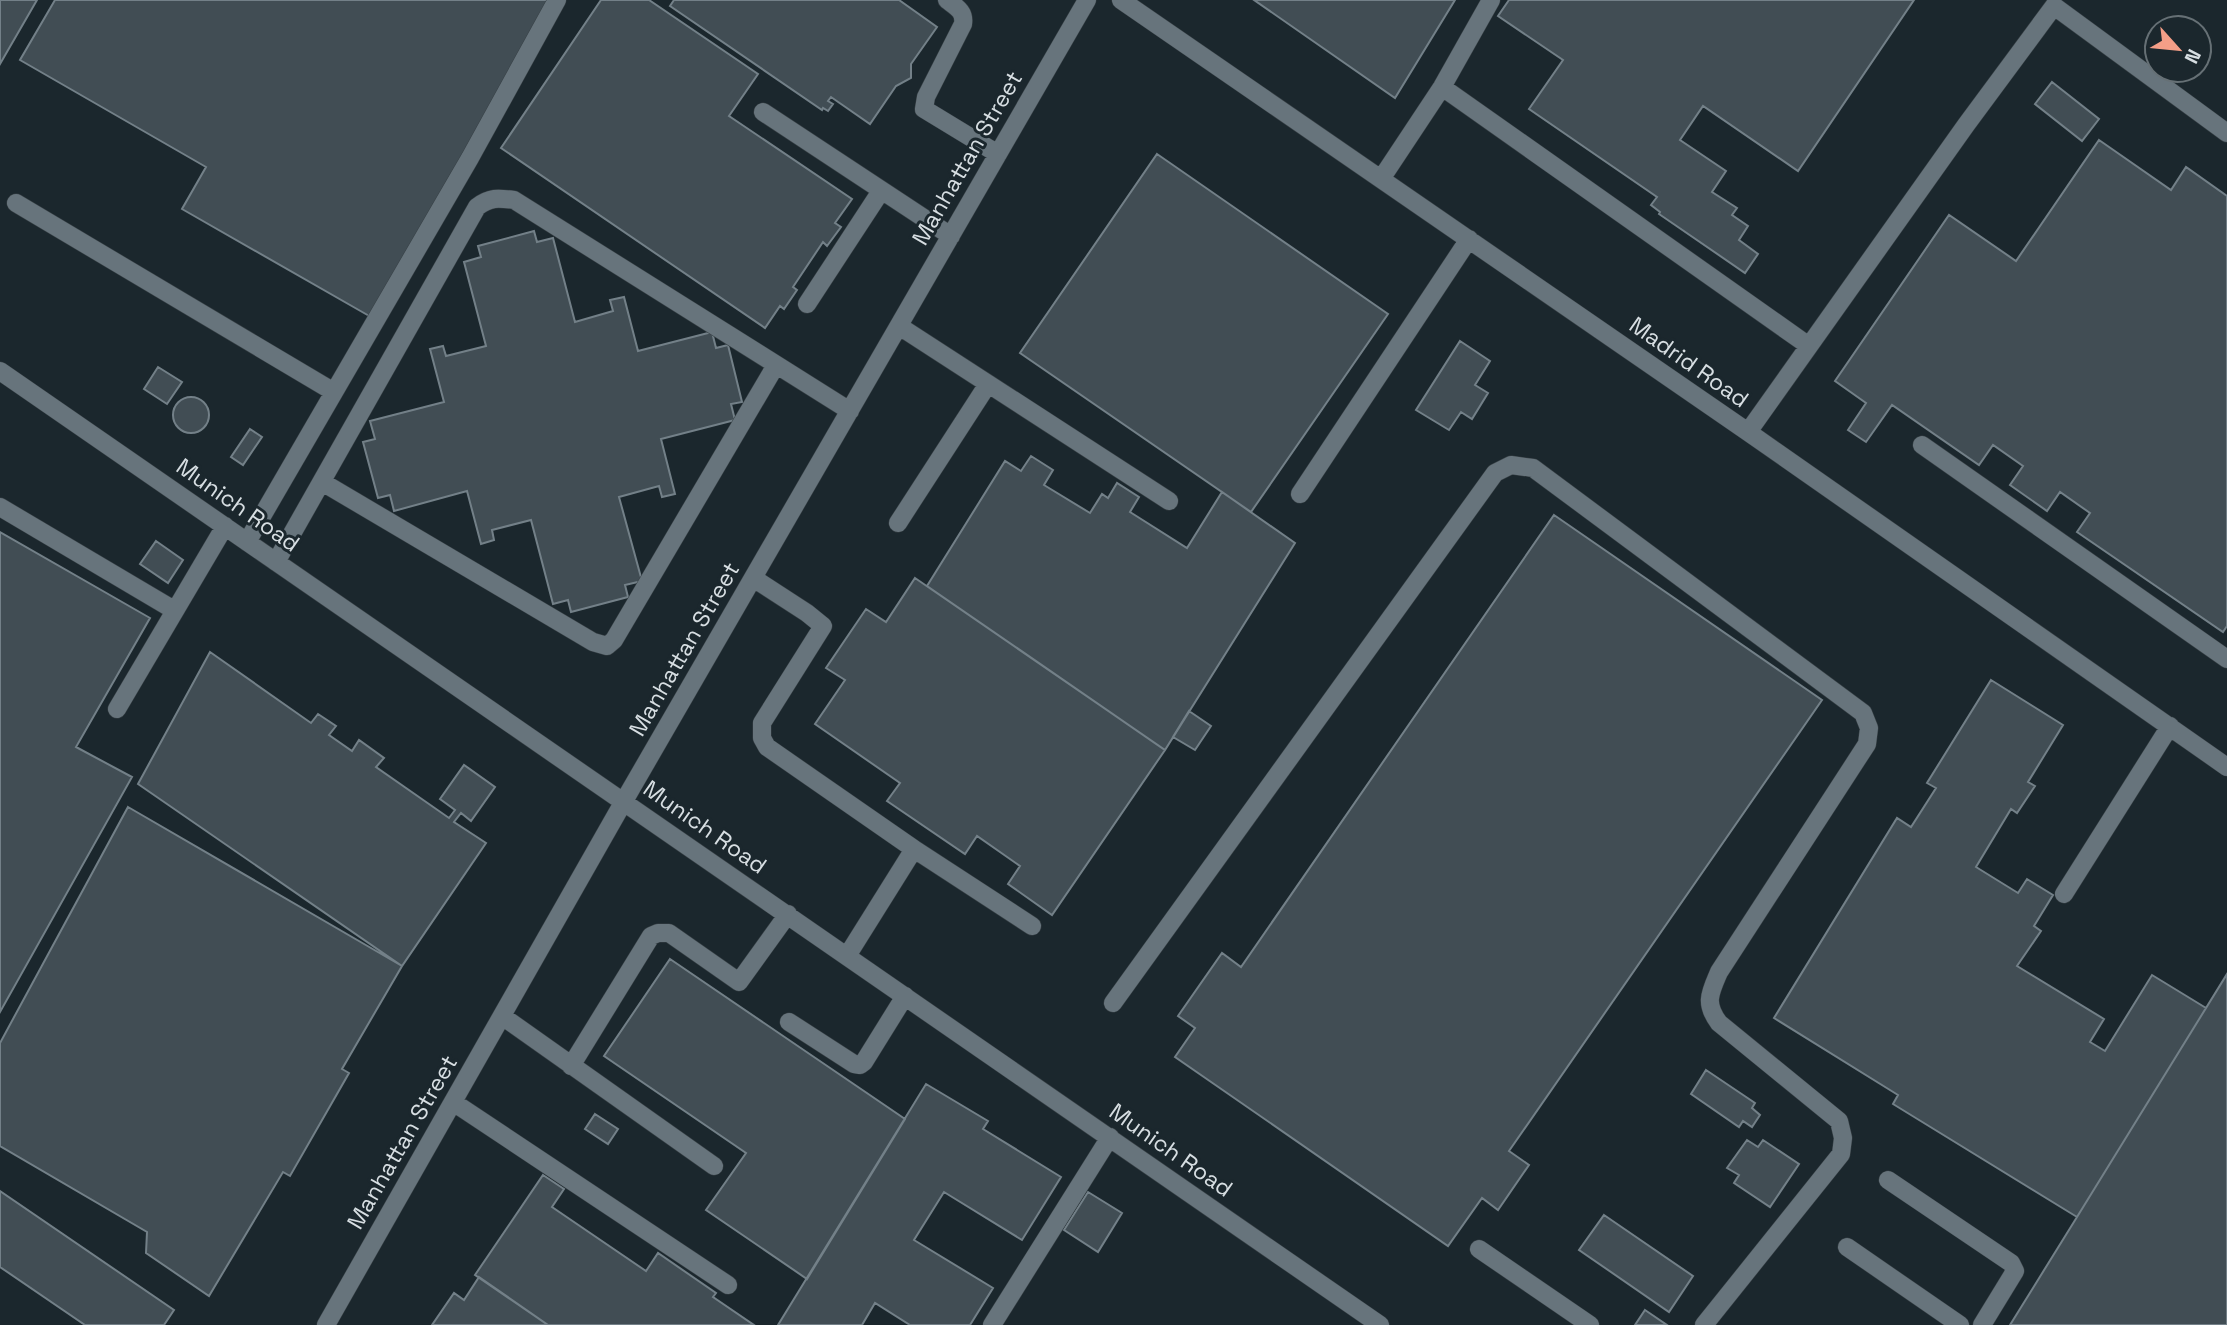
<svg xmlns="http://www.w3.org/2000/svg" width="2227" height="1325" font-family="'Space Grotesk',sans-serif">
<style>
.building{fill:#414d54;stroke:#738088;stroke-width:2}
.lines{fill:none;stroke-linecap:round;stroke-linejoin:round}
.minor-casing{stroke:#384146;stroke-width:19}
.minor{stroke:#67747c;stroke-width:18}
.labels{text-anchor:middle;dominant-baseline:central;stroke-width:6;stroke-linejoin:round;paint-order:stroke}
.street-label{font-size:23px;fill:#d7dee2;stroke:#1b272d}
</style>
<rect width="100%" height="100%" fill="#1b272d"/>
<path class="building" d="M0 0H37L0 64Z
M55 0H552L371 317 182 209 206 167 20 60Z
M601 0H649L758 74 729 116 852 199 835 223 841 227 827 246 823 242 793 287 797 290 784 309 780 306 765 328 501 148Z
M674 0H899L937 27 911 64V78L896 86 870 124 831 97 828 101 833 104 828 111 823 108 822 110 670 6Z
M1254 0H1455L1395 98Z
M1509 0H1914L1798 171 1703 106 1680 140 1726 171 1712 192 1737 208 1732 215 1748 226 1739 240 1758 254 1745 273 1659 214 1660 212 1651 205 1657 197 1529 109 1563 60 1498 16Z
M2052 82 2099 119 2082 141 2035 104Z
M2099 140 2171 190 2186 167 2227 196V626L2223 632 2077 532 2090 513 2060 492 2047 511 2010 485 2023 466 1993 445 1979 465 1892 405 1866 442 1848 430 1866 403 1835 381 1949 215 2016 261Z
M1157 154 1388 314 1251 512 1020 353Z
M534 231 537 242 553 238 575 322 613 311 610 300 624 297 638 351 712 332 716 348 728 345 742 402 731 404 735 420 661 439 675 494 662 497 659 486 619 497 642 581 625 585 628 597 571 612 568 600 553 604 531 520 492 530 494 540 481 544 467 491 394 511 390 495 378 498 363 442 375 439 370 421 444 402 430 349 443 346 446 356 486 346 464 262 481 257 478 246Z
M1460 341 1490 361 1475 385 1488 393 1472 419 1461 412 1449 430 1416 410Z
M158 367 182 382 167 404 144 389Z
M173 415a18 18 0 1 1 36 0a18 18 0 1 1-36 0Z
M250 429 262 437 243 465 231 457Z
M1031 456 1053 470 1044 485 1090 513 1102 494 1108 498 1117 483 1139 497 1130 512 1187 548 1222 492 1295 543 1165 750 927 586 1005 461 1021 471Z
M1554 515 1822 700 1509 1151 1529 1165 1498 1210 1482 1198 1448 1246 1175 1057 1195 1028 1178 1016 1222 953 1241 967Z
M0 532 150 618 76 747 132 777 0 1012Z
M156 541 183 560 168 583 140 564Z
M915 578 1165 750 1052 915 1008 884 1020 866 977 836 965 854 887 801 900 783 815 724 845 680 826 668 866 609 886 622Z
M210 652 311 723 318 714 336 726 329 735 352 751 359 740 384 758 376 767 449 818 455 810 440 799 464 765 495 787 471 821 461 813 454 822 486 843 402 966 138 784Z
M1991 680 2063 725 2028 782 2035 786 2017 813 2011 809 1976 867 2018 893 2027 879 2053 895 2034 926 2041 931 2017 966 2104 1019 2090 1042 2105 1051 2152 975 2206 1008 2077 1217 1893 1104 1898 1095 1774 1018 1897 818 1911 827 1936 788 1927 783Z
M1189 711 1211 726 1195 750 1173 737Z
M128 807 402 966 342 1069 349 1073 290 1176 283 1172 209 1296 146 1253 147 1232 0 1146V1043Z
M670 959 905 1119 807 1279 706 1210 746 1153 604 1056Z
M2227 974V1325H2010L2077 1217Z
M1706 1070 1755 1103 1752 1108 1760 1115 1752 1127 1743 1121 1739 1127 1691 1094Z
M926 1084 988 1121 983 1129 1061 1177 1022 1240 944 1192 914 1240 993 1288 970 1325H910L875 1303 862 1325H778Z
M595 1114 618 1129 608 1144 585 1129Z
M1747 1140 1758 1147 1763 1140 1799 1164 1770 1207 1734 1183 1739 1175 1727 1168Z
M543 1175 564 1189 552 1207 646 1271 658 1253 716 1293 713 1297 754 1325H548L475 1275Z
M0 1191 174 1310 164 1325H85L0 1267Z
M1088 1192 1122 1213 1098 1252 1064 1230Z
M1604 1215 1693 1276 1669 1312 1579 1250Z
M479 1277 548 1325H432L454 1293 464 1300Z
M1645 1310 1667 1325H1635Z"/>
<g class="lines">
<g class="minor-casing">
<path id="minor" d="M947 0C956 7 965 11 963 24L926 97 924 109 998 154
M1121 0 1748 432 2227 767
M1442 87 1809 346
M763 112 951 236
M1381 179 1442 87 1491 0
M16 203 334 392
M807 304 881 191
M899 326 1169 501
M0 371 1380 1325
M1748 432 1966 125 2054 6 2227 133
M1922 445 2227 659
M322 482 593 642 607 646 614 640 776 365
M1300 494 1469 239
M0 507 174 610
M898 523 988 384
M247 542 470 158 557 0
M276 562 477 207C490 197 498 198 514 200L850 411
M753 578 807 613 823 626 762 723V738L767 747 914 849 1032 926
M117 709 225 526
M2064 894 2170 726
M847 956 914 849
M1113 1003 1495 473 1511 465 1533 468 1863 713 1869 728 1867 744 1719 972C1710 993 1704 1003 1719 1023L1839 1121 1843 1138 1841 1154 1704 1325
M502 1016 714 1166
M789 1022 854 1064 860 1065 864 1062 905 996
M571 1066 651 936 658 933H669L739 982 788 914
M453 1102 728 1285
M1888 1180 2011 1263 2015 1271 1982 1325
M1847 1247 1960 1325
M1479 1249 1590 1325
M326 1325 624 801 1087 0
M992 1325 1110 1137"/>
</g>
<use href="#minor" class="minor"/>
</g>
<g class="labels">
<g class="street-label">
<text transform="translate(967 158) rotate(-60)">Manhattan Street</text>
<text transform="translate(1689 362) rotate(35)">Madrid Road</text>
<text transform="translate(238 505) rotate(35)">Munich Road</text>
<text transform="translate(684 649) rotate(-60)">Manhattan Street</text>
<text transform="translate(705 827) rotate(35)">Munich Road</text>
<text transform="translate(402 1142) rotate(-60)">Manhattan Street</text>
<text transform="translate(1171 1150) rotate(35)">Munich Road</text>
</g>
</g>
<g transform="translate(2178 49) rotate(117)"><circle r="33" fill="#1b272d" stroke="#667075" stroke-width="2"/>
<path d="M0-5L12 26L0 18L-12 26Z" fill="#f49e87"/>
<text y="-10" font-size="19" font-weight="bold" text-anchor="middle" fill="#d7dee2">N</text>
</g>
</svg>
